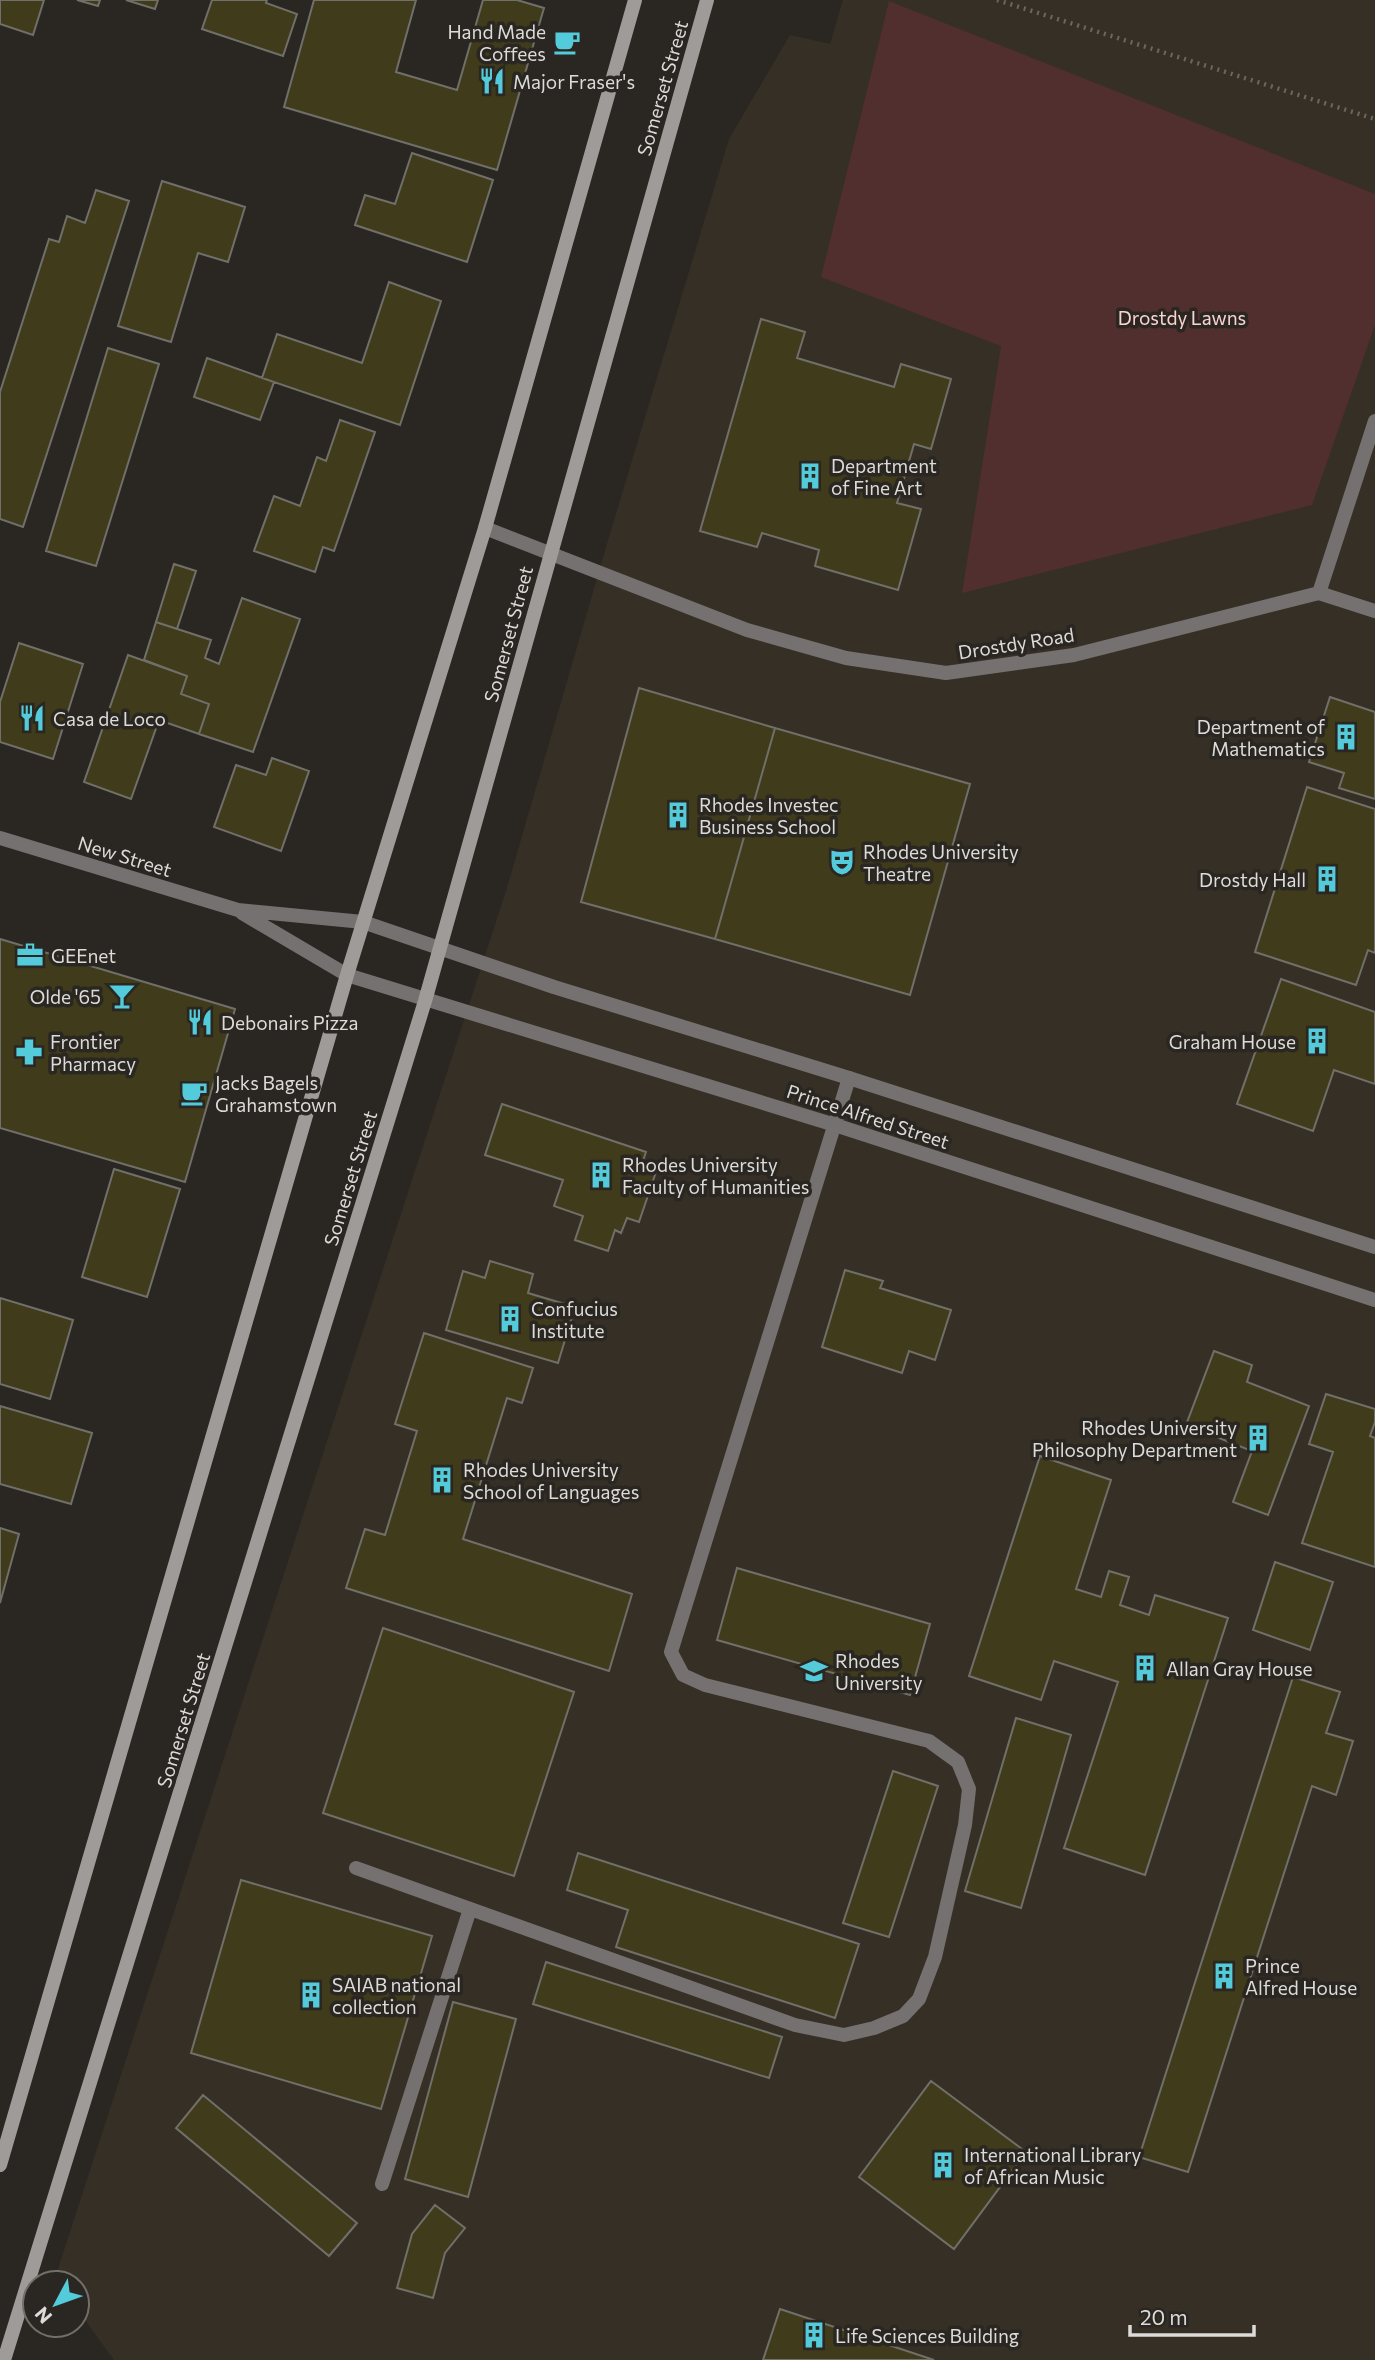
<svg xmlns="http://www.w3.org/2000/svg" width="1375" height="2360" font-family="Commissioner,sans-serif">
<style>
.built{fill:#362f26}
.green{fill:#502f2e}
.building{fill:#403b1b;stroke:#706f69;stroke-width:2}
.lines{fill:none;stroke-linecap:round;stroke-linejoin:round}
.path{stroke:#696762;stroke-width:4.5;stroke-dasharray:2 5;stroke-linecap:butt}
.lane{stroke:#747170;stroke-width:14}
.street{stroke:#747170;stroke-width:14}
.secondary{stroke:#9f9b99;stroke-width:14}
.labels{text-anchor:middle;dominant-baseline:central;stroke-width:7;stroke-linejoin:round;paint-order:stroke}
.poi-label{font-size:19px;fill:#dddbd8;stroke:#2a2722;text-anchor:start}
.street-label{font-size:19px;fill:#dddbd8;stroke:#2a2722}
.park-label{font-size:19px;fill:#fcd2d0;stroke:#2a2722}
</style>
<rect width="100%" height="100%" fill="#2a2722"/>
<path class="built" d="M843 0H1375V2360H114L77 2309V2283H58L55 2278 506 891 612 527 729 139 790 35 830 44Z"/>
<path class="green" d="M889 1 1375 194V325L1312 505 962 593 1001 346 821 277Z"/>
<path class="building" d="M0 0H44L33 35 0 24Z
M77 0H100L98 6Z
M126 0H158L155 9Z
M212 0H267L266 3 297 14 283 56 202 29Z
M314 0H416L396 72 457 90 483 0H517L544 8 497 170 284 107Z
M412 153 493 180 467 262 355 225 365 195 395 204Z
M162 181 245 207 228 262 198 253 171 342 118 326Z
M96 190 129 201 23 527 0 519V392L49 239 59 242 67 216 85 223Z
M389 282 441 301 400 425 262 378 277 334 362 363Z
M761 319 805 332 797 358 894 387 901 364 951 379 931 449 914 444 897 503 921 509 898 590 815 566 819 550 762 533 757 547 700 531Z
M108 348 159 364 96 566 46 551Z
M207 358 274 382 260 420 194 397Z
M340 420 375 432 334 551 323 547 315 572 254 551 274 496 300 506 317 457 326 461Z
M174 564 196 571 177 629 156 622Z
M242 598 300 619 253 752 199 734 209 704 181 694 187 676 144 660 156 622 211 640 205 658 219 664Z
M19 643 83 664 53 759 0 742V702Z
M128 655 187 676 181 694 209 704 199 734 159 720 131 799 84 782Z
M639 688 775 728 715 939 581 902Z
M1330 697 1375 712V799L1339 788 1344 773 1309 762Z
M775 728 970 784 910 995 715 939Z
M272 758 309 771 281 851 214 827 236 765 266 775Z
M1307 787 1375 809V953L1368 950 1356 985 1255 952Z
M0 939 235 1009 185 1182 0 1128Z
M1281 979 1375 1012V1084L1334 1070 1313 1131 1237 1104Z
M502 1104 646 1152 642 1164 657 1169 639 1222 627 1218 621 1233 615 1230 608 1251 575 1240 583 1216 554 1206 563 1180 485 1155Z
M114 1169 180 1189 147 1297 82 1277Z
M490 1261 533 1274 528 1293 575 1307 558 1363 446 1330 463 1271 485 1278Z
M845 1270 883 1281 880 1288 951 1310 935 1360 909 1351 902 1373 822 1347Z
M0 1298 73 1320 50 1399 0 1384Z
M424 1333 533 1368 522 1403 507 1398 463 1539 632 1594 609 1671 346 1588 365 1529 385 1535 417 1431 395 1424Z
M1214 1351 1252 1365 1247 1382 1309 1406 1268 1515 1233 1502 1252 1451 1186 1425Z
M1326 1394 1375 1409V1422L1370 1436 1375 1438V1567L1302 1543 1333 1452 1309 1444Z
M0 1406 92 1433 71 1504 0 1484Z
M1040 1456 1111 1480 1076 1589 1101 1597 1109 1571 1129 1577 1120 1605 1149 1615 1155 1595 1228 1618 1145 1875 1064 1848 1118 1682 1054 1661 1041 1700 969 1676Z
M0 1528 19 1534 0 1603Z
M1275 1562 1333 1582 1310 1650 1253 1630Z
M737 1568 930 1624 910 1695 717 1640Z
M383 1628 574 1692 514 1876 323 1813Z
M1293 1677 1340 1692 1326 1733 1353 1741 1336 1795 1312 1786 1188 2172 1139 2157Z
M1016 1718 1071 1735 1021 1908 965 1891Z
M893 1771 938 1786 889 1937 843 1923Z
M578 1853 859 1944 835 2018 616 1947 628 1910 567 1890Z
M241 1880 432 1936 381 2109 191 2053Z
M546 1962 782 2037 769 2078 533 2004Z
M453 2002 516 2019 468 2197 405 2179Z
M931 2081 1026 2152 954 2249 859 2177Z
M203 2095 357 2223 329 2256 176 2128Z
M435 2205 465 2228 445 2253 433 2298 397 2288 412 2234Z
M780 2309 934 2360H763Z"/>
<g class="lines">
<path class="path" d="M997 0 1375 119"/>
<path class="lane" d="M485 528 747 630 846 658 946 673 1074 655 1319 593
M1319 593 1375 421
M1319 593 1375 611
M356 1868 795 2025 844 2035 874 2028 903 2016 919 1999 935 1957 965 1825 969 1789 958 1762 929 1741 705 1685 683 1675 671 1652 849 1078
M382 2184 470 1909"/>
<path class="street" d="M0 838 238 910 363 922 554 987 849 1078 1375 1247
M242 913 347 975 835 1125 1375 1300"/>
<path class="secondary" d="M0 2165 347 975 485 528 635 0
M4 2360 425 1001 707 0"/>
</g>
<defs>
<g id="cafe-bare" transform="scale(2.1)"><path d="M-5.5-4.5H6V0H3Q3 3.5 0 3.5H-2.5Q-5.5 3.5-5.5 0ZM3-3.2v2h1.7v-2ZM-6 4.5H4V6H-6Z" fill="#53cbda" stroke="#2a2722" stroke-width="2.5" paint-order="stroke"/></g>
<g id="restaurant-bare" transform="scale(2.1)"><path d="M-5-6h1v4h1v-4h1v4h1v-4h1v5L-1.5 .5V6h-2V.5L-5-1ZM5-6V6H3V1.5H1.5Q1.5-4 5-6Z" fill="#53cbda" stroke="#2a2722" stroke-width="2.5" paint-order="stroke"/></g>
<g id="building-bare" transform="scale(2.1)"><path d="M-4-6H4V6H1V3H-1V6H-4ZM-2.5-4.3h1.7v1.8h-1.7ZM.8-4.3h1.7v1.8H.8ZM-2.5-1h1.7V.8h-1.7ZM.8-1h1.7V.8H.8Z" fill="#53cbda" stroke="#2a2722" stroke-width="2.5" paint-order="stroke"/></g>
<g id="theatre-bare" transform="scale(2.1)"><path d="M-5-5.5Q0-4 5-5.5V0Q5 5 0 6Q-5 5-5 0ZM-3.3-2.5H-1v1.5H-3.3ZM1-2.5H3.3v1.5H1ZM-2.8 1Q0 5.5 2.8 1Z" fill="#53cbda" stroke="#2a2722" stroke-width="2.5" paint-order="stroke"/></g>
<g id="office-bare" transform="scale(2.1)"><path d="M-6-3h4V-5.5h4V-3h4V5H-6ZM-1-4.5V-3h2v-1.5ZM-6 0V1H6V0Z" fill="#53cbda" stroke="#2a2722" stroke-width="2.5" paint-order="stroke"/></g>
<g id="bar-bare" transform="scale(2.1)"><path d="M-6-5H6L.8 .8V4.5H3.5V6h-7V4.5H-.8V.8Z" fill="#53cbda" stroke="#2a2722" stroke-width="2.5" paint-order="stroke"/></g>
<g id="pharmacy-bare" transform="scale(2.1)"><path d="M-2-6h4v4h4v4h-4v4h-4v-4h-4v-4h4Z" fill="#53cbda" stroke="#2a2722" stroke-width="2.5" paint-order="stroke"/></g>
<g id="university-bare" transform="scale(2.1)"><path d="M0-5L7-2L0 1L-7-2ZM-4 1L0 2.5L4 1V4Q0 6-4 4Z" fill="#53cbda" stroke="#2a2722" stroke-width="2.5" paint-order="stroke"/></g>
</defs>
<g fill-rule="evenodd">
<use href="#cafe-bare" x="567" y="42"/>
<use href="#restaurant-bare" x="492" y="81"/>
<use href="#building-bare" x="810" y="476"/>
<use href="#restaurant-bare" x="32" y="718"/>
<use href="#building-bare" x="1346" y="737"/>
<use href="#building-bare" x="678" y="815"/>
<use href="#theatre-bare" x="842" y="862"/>
<use href="#building-bare" x="1327" y="879"/>
<use href="#office-bare" x="30" y="955"/>
<use href="#bar-bare" x="122" y="996"/>
<use href="#restaurant-bare" x="200" y="1022"/>
<use href="#building-bare" x="1317" y="1041"/>
<use href="#pharmacy-bare" x="29" y="1052"/>
<use href="#cafe-bare" x="194" y="1093"/>
<use href="#building-bare" x="601" y="1175"/>
<use href="#building-bare" x="510" y="1319"/>
<use href="#building-bare" x="1258" y="1438"/>
<use href="#building-bare" x="442" y="1480"/>
<use href="#building-bare" x="1145" y="1668"/>
<use href="#university-bare" x="814" y="1671"/>
<use href="#building-bare" x="1224" y="1976"/>
<use href="#building-bare" x="311" y="1995"/>
<use href="#building-bare" x="943" y="2165"/>
<use href="#building-bare" x="814" y="2335"/>
</g>
<g class="labels">
<g class="poi-label">
<text x="546" y="31" text-anchor="end">Hand Made<tspan x="546" dy="22">Coffees</tspan></text>
<text x="513" y="81">Major Fraser's</text>
<text x="831" y="465">Department<tspan x="831" dy="22">of Fine Art</tspan></text>
<text x="53" y="718">Casa de Loco</text>
<text x="1325" y="726" text-anchor="end">Department of<tspan x="1325" dy="22">Mathematics</tspan></text>
<text x="699" y="804">Rhodes Investec<tspan x="699" dy="22">Business School</tspan></text>
<text x="863" y="851">Rhodes University<tspan x="863" dy="22">Theatre</tspan></text>
<text x="1306" y="879" text-anchor="end">Drostdy Hall</text>
<text x="51" y="955">GEEnet</text>
<text x="101" y="996" text-anchor="end">Olde '65</text>
<text x="221" y="1022">Debonairs Pizza</text>
<text x="50" y="1041">Frontier<tspan x="50" dy="22">Pharmacy</tspan></text>
<text x="1296" y="1041" text-anchor="end">Graham House</text>
<text x="215" y="1082">Jacks Bagels<tspan x="215" dy="22">Grahamstown</tspan></text>
<text x="622" y="1164">Rhodes University<tspan x="622" dy="22">Faculty of Humanities</tspan></text>
<text x="531" y="1308">Confucius<tspan x="531" dy="22">Institute</tspan></text>
<text x="1237" y="1427" text-anchor="end">Rhodes University<tspan x="1237" dy="22">Philosophy Department</tspan></text>
<text x="463" y="1469">Rhodes University<tspan x="463" dy="22">School of Languages</tspan></text>
<text x="835" y="1660">Rhodes<tspan x="835" dy="22">University</tspan></text>
<text x="1166" y="1668">Allan Gray House</text>
<text x="1245" y="1965">Prince<tspan x="1245" dy="22">Alfred House</tspan></text>
<text x="332" y="1984">SAIAB national<tspan x="332" dy="22">collection</tspan></text>
<text x="964" y="2154">International Library<tspan x="964" dy="22">of African Music</tspan></text>
<text x="835" y="2335">Life Sciences Building</text>
</g>
<g class="street-label">
<text transform="translate(662 88) rotate(-74)">Somerset Street</text>
<text transform="translate(508 634) rotate(-75)">Somerset Street</text>
<text transform="translate(1016 643) rotate(-9)">Drostdy Road</text>
<text transform="translate(125 856) rotate(17)">New Street</text>
<text transform="translate(868 1116) rotate(18)">Prince Alfred Street</text>
<text transform="translate(350 1178) rotate(-73)">Somerset Street</text>
<text transform="translate(183 1720) rotate(-73)">Somerset Street</text>
</g>
<g class="park-label">
<text x="1182" y="317">Drostdy Lawns</text>
</g>
</g>
<g transform="translate(56 2304) rotate(229)"><circle r="33" fill="#2a2722" stroke="#726f6b" stroke-width="2"/>
<path d="M0-5L12 26L0 18L-12 26Z" fill="#53cbda"/>
<text y="-10" font-size="19" font-weight="bold" text-anchor="middle" fill="#dddbd8">N</text>
</g>
<path d="M1130 2325v10h124v-10" fill="none" stroke="#dddbd8" stroke-width="3.5"/>
<text x="1140" y="2325" font-size="21" fill="#dddbd8" stroke="#2a2722" stroke-width="5" paint-order="stroke">20 m</text>
</svg>
